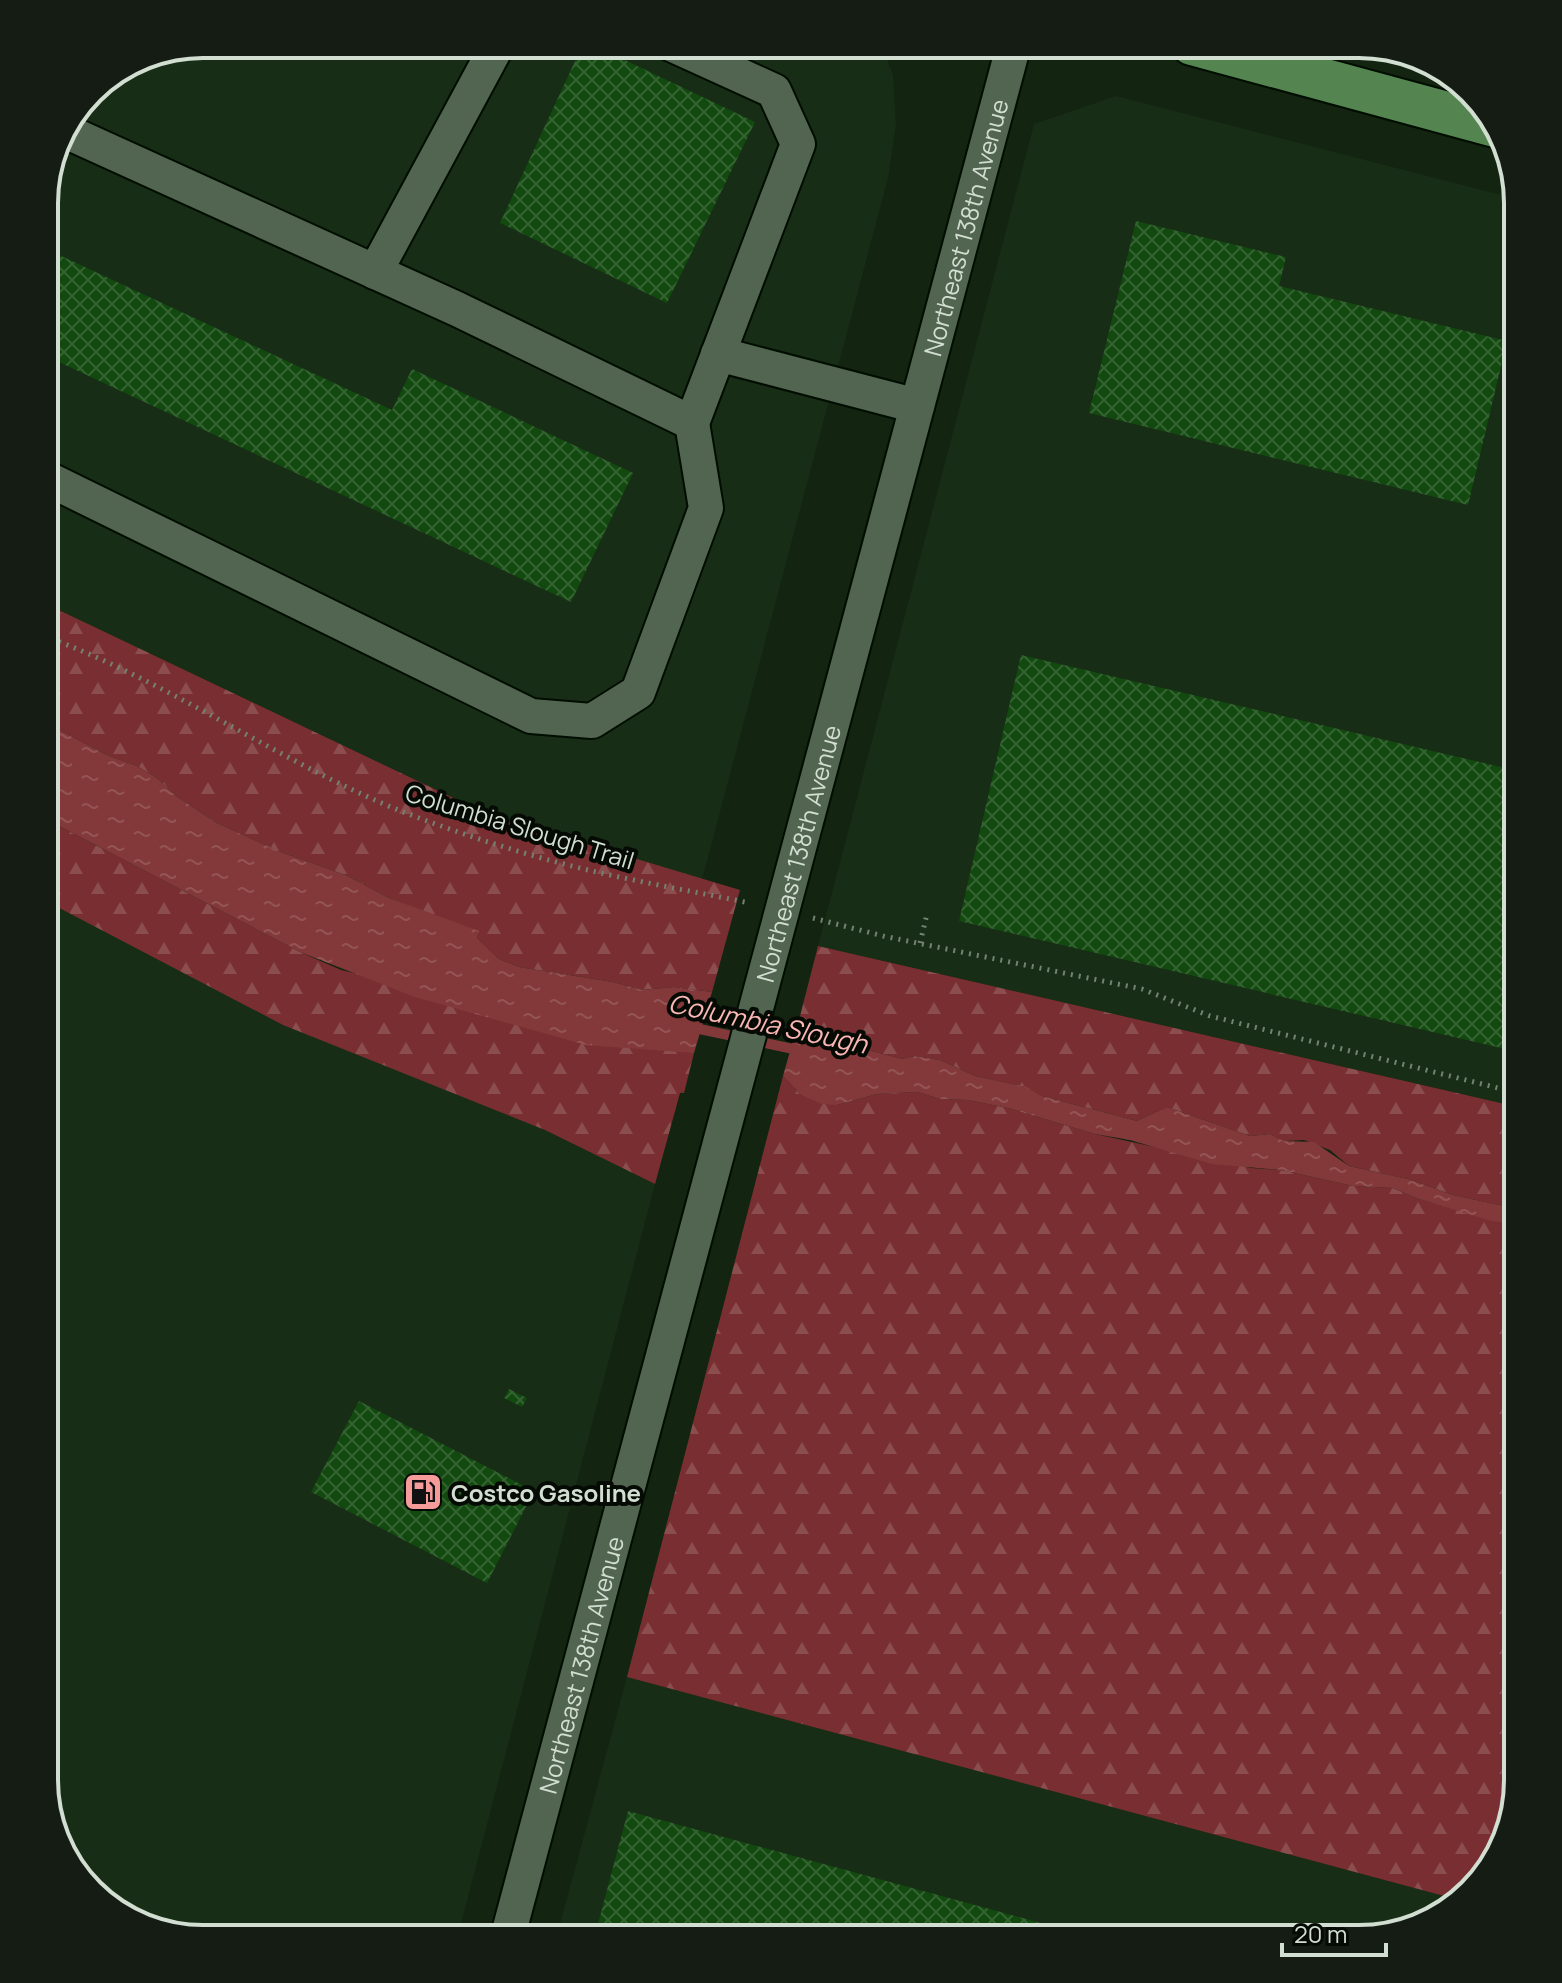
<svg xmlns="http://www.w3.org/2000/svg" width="1562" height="1983" font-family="Manrope,sans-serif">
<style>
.built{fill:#172d15}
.forest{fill:url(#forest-firs)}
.water{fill:url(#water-ripples)}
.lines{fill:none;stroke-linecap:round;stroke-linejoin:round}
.stream{stroke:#833839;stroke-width:10}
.building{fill:url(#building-cross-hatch)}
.minor-casing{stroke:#010d01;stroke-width:38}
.major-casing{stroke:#010d01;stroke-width:46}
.path{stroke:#748272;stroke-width:5;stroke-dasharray:2 6;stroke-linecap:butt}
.minor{stroke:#526550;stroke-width:34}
.major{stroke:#54844f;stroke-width:42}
.labels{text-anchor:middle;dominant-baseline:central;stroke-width:8;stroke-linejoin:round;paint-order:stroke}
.street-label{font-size:24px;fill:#d2ded1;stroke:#050b04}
.poi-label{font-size:24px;font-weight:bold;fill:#d2ded1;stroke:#050b04;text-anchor:start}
.water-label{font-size:26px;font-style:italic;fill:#fbb6b4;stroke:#050b04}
.rim{fill:none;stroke:#d2ded1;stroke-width:4}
</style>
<defs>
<pattern id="forest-firs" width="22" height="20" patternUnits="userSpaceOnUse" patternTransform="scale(2)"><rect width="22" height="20" fill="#792f31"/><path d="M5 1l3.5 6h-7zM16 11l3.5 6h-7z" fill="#8b4d4e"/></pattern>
<pattern id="water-ripples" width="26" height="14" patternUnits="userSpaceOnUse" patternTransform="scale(2)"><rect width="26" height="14" fill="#833839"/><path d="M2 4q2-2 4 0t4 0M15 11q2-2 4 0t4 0" fill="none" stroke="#945455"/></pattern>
<pattern id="building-cross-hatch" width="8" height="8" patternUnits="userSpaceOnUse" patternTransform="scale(2)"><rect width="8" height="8" fill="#12490f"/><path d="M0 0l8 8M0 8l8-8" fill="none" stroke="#346331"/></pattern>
</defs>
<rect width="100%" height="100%" fill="#132411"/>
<path class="built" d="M203 44H875L884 52 893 75 896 124 888 178 702 880 487 814 44 603V192L60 133 98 84 142 56Z
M1116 96 1517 199 1518 1107 818 946 1034 124Z
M44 900 283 1025 545 1130 655 1184 457 1939H202L124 1918 70 1868 44 1780Z
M627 1677 1459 1900 1447 1913 1360 1939H556Z"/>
<path class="forest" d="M44 603 487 814 740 890 712 992 674 987 642 990 613 982 519 967 499 959 477 938 478 932 387 897 348 876 281 852 217 823 176 796 157 778 137 766 107 755 44 722Z
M44 818 300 952 341 970 694 1053 684 1093H680L655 1184 545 1130 283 1025 44 900Z
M818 946 1518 1107V1209L1453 1195 1408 1179 1349 1166 1330 1150 1304 1140 1284 1141 1270 1134 1250 1136 1167 1107 1137 1121 1042 1096 1025 1087 975 1076 940 1060 914 1056 902 1059 857 1047 835 1038 800 1016Z
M783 1076 801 1095 837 1105 877 1094 918 1092 940 1099 968 1100 1008 1108 1095 1134 1251 1168 1281 1170 1353 1186 1393 1188 1416 1198 1488 1219 1518 1225V1781L1497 1859 1459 1900 627 1677Z"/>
<path class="water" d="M44 722 107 755 137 766 157 778 176 796 217 823 281 852 348 876 387 897 479 931 477 938 499 959 519 967 613 982 642 990 674 987 712 992 694 1053 586 1045 415 997 300 952 44 818Z
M800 1016 828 1028 835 1039 857 1047 902 1059 914 1056 940 1060 975 1076 1026 1087 1042 1096 1137 1121 1167 1107 1250 1136 1270 1134 1284 1141 1314 1142 1349 1166 1408 1179 1453 1195 1518 1209V1225L1488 1220 1416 1198 1393 1188 1353 1186 1281 1170 1212 1164 1130 1140 1095 1134 1008 1108 968 1100 940 1099 918 1092 877 1094 837 1105 822 1104 801 1095 783 1076Z"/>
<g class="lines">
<path class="stream" d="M690 1027 803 1051"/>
</g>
<path class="building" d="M583 44H591L755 122 667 303 500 223Z
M1136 221 1286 257 1279 286 1507 341 1468 505 1089 413Z
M44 248 392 410 412 369 633 473 571 602 44 355Z
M1021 655 1518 771V1052L959 921Z
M509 1389 527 1398 522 1407 504 1398Z
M359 1401 534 1491 487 1583 311 1492Z
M628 1811 1096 1938V1939H594Z"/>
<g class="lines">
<g class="minor-casing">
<g id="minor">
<path d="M671 44 774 91 798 144 692 423"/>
<path d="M375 272 498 44"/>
<path d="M718 354 917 406"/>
<path d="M44 477 531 716 592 721 638 692 706 508 692 423 457 309 63 130"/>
<path id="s1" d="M507 1939 1014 44"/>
</g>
</g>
<g class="major-casing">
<path id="major" d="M1192 44 1495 126"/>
</g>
<path class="path" d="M44 636C170 682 279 762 403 812 474 839 550 863 624 878 666 887 707 894 749 903
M813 918 883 936 1142 989 1210 1016 1518 1093
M920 943 927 914"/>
<use href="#minor" class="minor"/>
<use href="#major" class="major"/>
</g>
<defs>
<g id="fuel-square" transform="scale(2)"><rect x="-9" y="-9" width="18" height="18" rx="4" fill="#f59b99" stroke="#050b04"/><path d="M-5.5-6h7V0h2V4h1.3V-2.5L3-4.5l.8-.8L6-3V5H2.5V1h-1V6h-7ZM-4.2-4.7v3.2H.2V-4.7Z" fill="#111"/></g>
</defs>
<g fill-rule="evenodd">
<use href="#fuel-square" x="423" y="1492"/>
</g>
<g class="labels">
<g class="street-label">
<text stroke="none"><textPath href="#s1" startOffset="1772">Northeast 138th Avenue</textPath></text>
<text transform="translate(520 826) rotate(17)">Columbia Slough Trail</text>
<text stroke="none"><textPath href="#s1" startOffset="1124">Northeast 138th Avenue</textPath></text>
<text stroke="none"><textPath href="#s1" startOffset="284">Northeast 138th Avenue</textPath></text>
</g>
<g class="poi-label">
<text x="451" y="1492">Costco Gasoline</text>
</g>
<g class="water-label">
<text transform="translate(768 1023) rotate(12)">Columbia Slough</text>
</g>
</g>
<path d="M0 0H1562V1983H0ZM203 58H1359A145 145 0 0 1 1504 203V1780A145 145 0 0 1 1359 1925H203A145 145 0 0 1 58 1780V203A145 145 0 0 1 203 58Z" fill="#151c14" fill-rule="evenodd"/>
<path class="rim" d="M203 58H1359A145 145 0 0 1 1504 203V1780A145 145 0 0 1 1359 1925H203A145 145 0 0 1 58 1780V203A145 145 0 0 1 203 58Z"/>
<path d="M1282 1943v12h104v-12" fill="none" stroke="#d2ded1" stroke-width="4"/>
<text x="1294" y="1943" font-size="24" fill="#d2ded1" stroke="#050b04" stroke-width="6" paint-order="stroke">20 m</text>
</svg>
